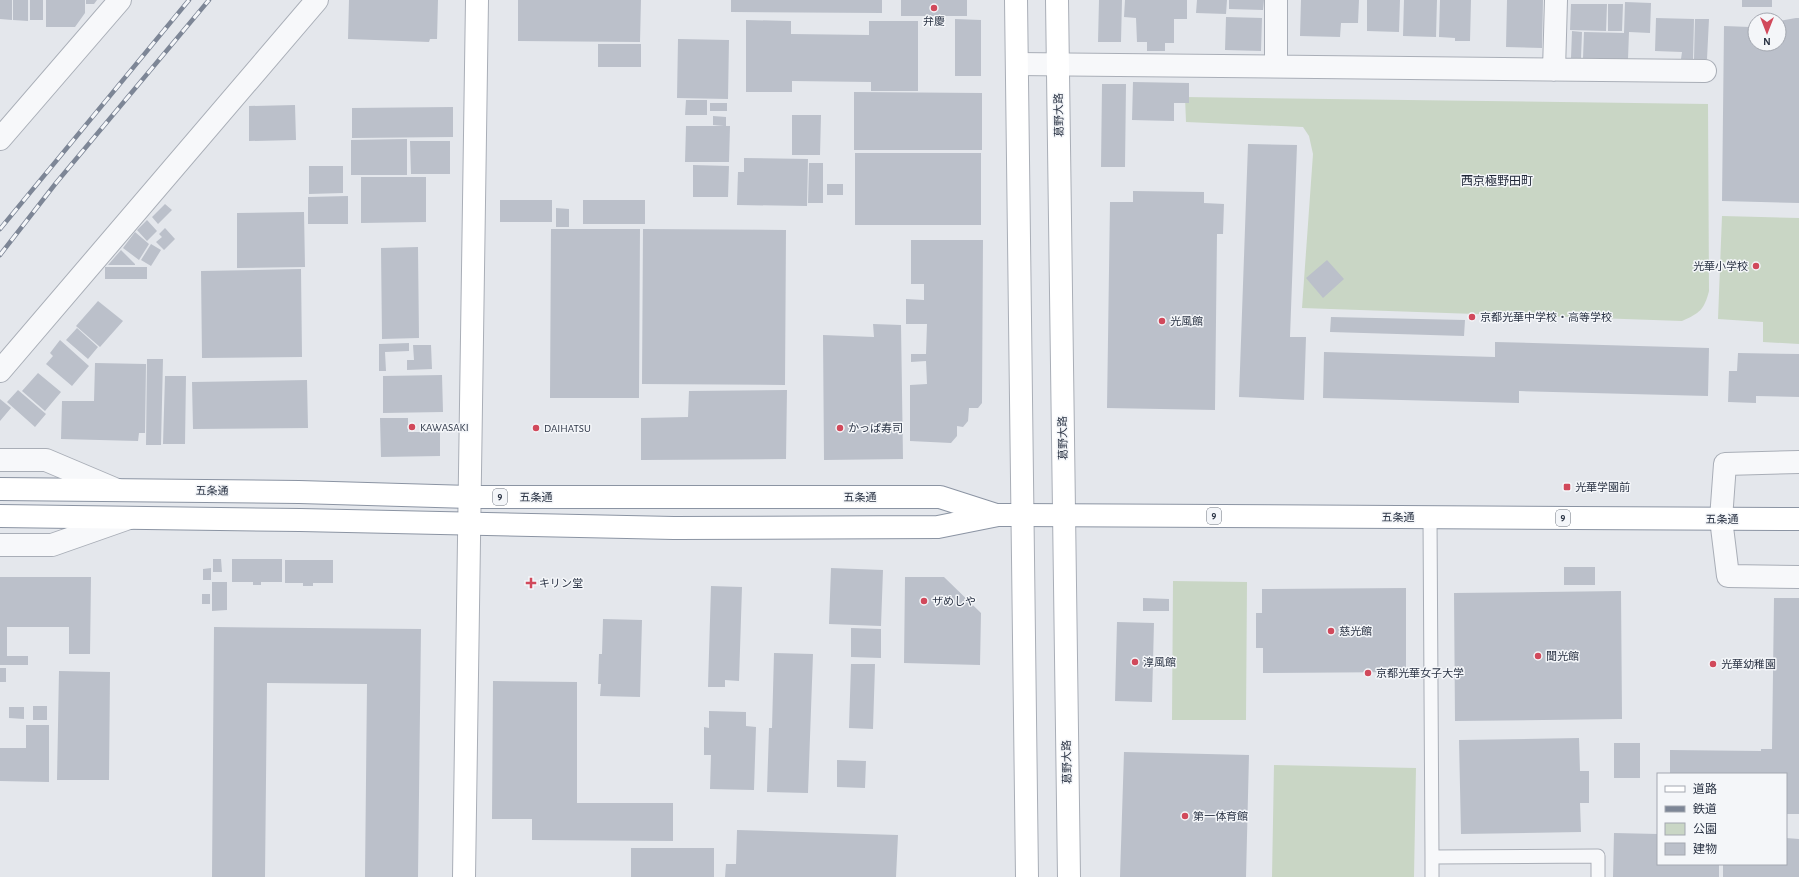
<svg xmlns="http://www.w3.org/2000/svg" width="1799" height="877" font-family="'Alegreya Sans','Noto Sans JP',sans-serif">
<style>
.green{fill:#c9d6c5}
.building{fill:#bbc0ca}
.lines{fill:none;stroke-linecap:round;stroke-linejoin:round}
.lane-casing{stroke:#a9aeb7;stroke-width:15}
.street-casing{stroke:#a9aeb7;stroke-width:24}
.secondary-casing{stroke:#a9aeb7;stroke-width:24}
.highway-casing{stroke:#8b94a3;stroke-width:24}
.lane{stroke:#f7f8fa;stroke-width:13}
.street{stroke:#f7f8fa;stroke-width:22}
.secondary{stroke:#fff;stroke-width:22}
.highway{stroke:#fff;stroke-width:22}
.rail-casing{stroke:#7d8696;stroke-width:4.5}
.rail{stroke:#f4f6f9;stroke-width:3;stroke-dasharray:9;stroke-linecap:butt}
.poi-dot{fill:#d1495b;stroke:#f4f6f9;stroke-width:1.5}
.labels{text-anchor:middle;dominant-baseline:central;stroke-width:3;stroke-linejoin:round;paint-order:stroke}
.shield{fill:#f4f6f9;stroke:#676e7b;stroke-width:1}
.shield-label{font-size:10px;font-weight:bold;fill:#2b3445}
.poi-label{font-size:11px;fill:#2b3445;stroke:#f4f6f9;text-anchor:start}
.street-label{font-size:11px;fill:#2b3445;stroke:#f4f6f9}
.neighbourhood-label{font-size:12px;fill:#1d2536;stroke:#f4f6f9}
</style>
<rect width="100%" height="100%" fill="#e4e7ec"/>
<path class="green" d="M1185 97 1708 104 1709 291C1704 310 1700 313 1682 321L1302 308 1313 154 1309 136 1303 127 1186 122Z
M1722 216 1799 218V344L1763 342V322L1718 319Z
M1173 581 1247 582 1246 720H1172Z
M1274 765 1416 768 1414 877H1272Z"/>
<path class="building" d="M0 0H12V20L0 19Z
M13 0H28V21L13 20Z
M30 0H43V20H30Z
M46 0H85V13L75 27H46Z
M86 0H97L94 4H86Z
M349 0H438L437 39H430L429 42 348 39Z
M518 0H641L640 42 518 41Z
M731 0H882V13L731 12Z
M901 0H967V16H901Z
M1099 0H1122L1121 42H1098Z
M1125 0H1187V19H1174V43H1165V51H1147V42H1137L1136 18 1124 17Z
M1197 0H1227L1226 14 1196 13Z
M1229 0H1264L1263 10 1229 9Z
M1301 0H1359L1358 23H1341L1340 37 1300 36Z
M1367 0H1400L1399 32 1367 31Z
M1404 0H1437L1436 37 1403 36Z
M1440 0H1471L1470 41H1455V38L1439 37Z
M1507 0H1543L1542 48 1506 47Z
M1742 0H1772V7H1742Z
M1625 2 1651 3 1650 33 1629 32 1628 59 1583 58 1584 32 1624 33Z
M1571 4H1607L1606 31 1570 30Z
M1608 4H1623L1622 31H1608Z
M1226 17 1262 18 1261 51 1225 50Z
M1656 18 1694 19 1693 60 1681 59 1682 52 1655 51Z
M1796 18H1799V203L1722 201 1724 26 1750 27V33H1755V44H1779V21Z
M955 19 981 20V76H955Z
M1695 19H1709L1707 59H1694Z
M746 20 791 21V34L869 35V21H918V91H871V82L792 81V92H746Z
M1572 31 1582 32 1581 58H1571Z
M678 39 729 40 728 99 677 98Z
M598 44H641V67H598Z
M1133 82 1189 83V103H1174V121L1132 120Z
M1102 84H1126L1125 167H1101Z
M854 92 982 93V150H854Z
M686 100H707V115H685Z
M710 103H727V111H710Z
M295 105 296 140 249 141V106Z
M453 107V137L352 138V108Z
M792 115H821L820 155H792Z
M713 116 726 117V126H730L729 162H685L686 126H724L713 125Z
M407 139V175H351V140Z
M410 141H450V174H411Z
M1248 144 1297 145 1290 337H1306L1304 400 1239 397Z
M855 153H981V225H855Z
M744 158 808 159 807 206 737 205 738 172H744Z
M809 163H823V203H808Z
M693 165 729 166 728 197H693Z
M309 166H343V193L309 194Z
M361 177H426V222L361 223Z
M827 184H843V195H827Z
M1133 191 1204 192V203L1224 204 1223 234H1217L1215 410 1107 408 1110 202H1133Z
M348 196V224H308V197Z
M500 200H552V222H500Z
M583 200H645V224H583Z
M165 204 172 210 158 224 152 217Z
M556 208 569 209V227H556Z
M304 212 305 267 237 268V213Z
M147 220 157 231 147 241 137 230Z
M165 228 175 239 164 250 156 242 162 237 159 234Z
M551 229H640L639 398H550Z
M643 229 786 230 785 385 642 384Z
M135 232 149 244 139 260 123 248Z
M911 240H983L982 403 978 408H969L968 421 963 427 957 426V436L951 443 910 441V385L927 384 926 361 911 362V354H926L927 324H906V299L924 300V284H911Z
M151 244 161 250 151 266 141 260Z
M418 247 419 338 382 339 381 248Z
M121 250 135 264V265H108Z
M1327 260 1344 279 1323 298 1306 278Z
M105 267H147V279H105Z
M301 269 302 357 202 358 201 271Z
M98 301 123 321 100 347 76 326Z
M1331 317 1465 320 1464 336 1330 332Z
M873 324 901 325 903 459 824 460 823 335 874 337Z
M77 328 98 347 88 359 66 340Z
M60 340 89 366 72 386 46 364 53 356 50 353Z
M1495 342 1709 348 1708 396 1519 391V403L1323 398 1324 352 1495 357Z
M409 343V351L385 352 386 371H379V344Z
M413 345H431L432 369 407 370V360H414Z
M1738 353 1799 354V397L1756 396V403L1728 402 1729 371H1737Z
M147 359H163L161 445H146Z
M95 363 146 364 145 433H139L138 441 61 439 62 401H94Z
M38 373 61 392 45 411 22 391Z
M442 375 443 412 383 413V376Z
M165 376H186L185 444H163Z
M307 380 308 428 193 429 192 382Z
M18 390 46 414 35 427 7 402Z
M787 390 786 459 641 460V418L688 417 689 391Z
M0 399 11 408 0 421Z
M380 418H408V432H440V456L381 457Z
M213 559H221L222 572H213Z
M232 559H282V582H261V585H253V582H232Z
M285 560H333V583H313V586H303V583H285Z
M1564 567H1595V585H1564Z
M211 568V580H203V569Z
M831 568 883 570 881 626 829 624Z
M0 577H91L90 654H69V627H7V656H28V665H0Z
M905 577H944L981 613 980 665 904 663Z
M212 582H227V610L212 611Z
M711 586 742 587 739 681 725 680V687H708Z
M1406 588V672L1263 673V648H1256V613H1262V589Z
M1621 591 1622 719 1455 721 1454 593Z
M202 594H210V604H202Z
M1143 598 1169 599V611H1143Z
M1774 598H1799V814H1786V774H1670V750L1761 751V749H1772Z
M603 619 642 620 640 697 600 696 601 684H598L599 654H602Z
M1117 622 1154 623 1152 702 1115 701Z
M214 627 421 629 418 877H365L367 684 267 683 265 877H212Z
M851 628 881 629V658L851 657Z
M774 653 813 654 808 793 767 792 769 728H772Z
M851 664H875L873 729 849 728Z
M0 668H6V682H0Z
M59 671 110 672 109 780H57Z
M493 681 577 682V803H673V841L532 840V819H492Z
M33 706H47V720H33Z
M9 707H24V719L9 718Z
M709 711 746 712V726L756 727 754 790 710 789 711 755H704V727L709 728Z
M26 725H49V782L0 781V748H26Z
M1579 738 1580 771H1589V803H1580L1581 832 1461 834 1459 740Z
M1614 743H1640V778H1614Z
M1124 752 1249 755 1246 877H1120Z
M837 760 866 761 865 788 837 787Z
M737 830 898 835 896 877H725L726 864H736Z
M1614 833 1658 834V864H1719V877H1613Z
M1786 838 1799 839V877H1723V864H1786Z
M631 848H714V877H631Z"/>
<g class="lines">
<g class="lane-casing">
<path id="lane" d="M1430 517 1432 857 1598 856V877
M1432 877V857"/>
</g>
<g class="street-casing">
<path id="street" d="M1017 64 1705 71
M1276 66V0
M1554 70 1556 0
M0 139 120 0
M0 371 317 0
M0 460H46L117 490
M1799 462 1725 464 1721 519 1728 576 1799 577
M0 545H52L129 518"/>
</g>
<g class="secondary-casing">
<path id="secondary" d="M1016 0 1027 877
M1057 0 1069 877
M464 877 477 0"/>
</g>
<g class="highway-casing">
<path id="highway" d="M0 489 299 492 470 497H940L996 515
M0 516 300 520 674 528 938 527 998 515 1799 519"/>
</g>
<use href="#lane" class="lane"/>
<use href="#street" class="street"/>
<use href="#secondary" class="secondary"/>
<use href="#highway" class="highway"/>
<g class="rail-casing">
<path id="rail" d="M0 229 189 0
M0 255 56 183 209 0"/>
</g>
<use href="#rail" class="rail"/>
</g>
<g class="poi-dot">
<circle cx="934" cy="8" r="4"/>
<circle cx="1756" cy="266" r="4"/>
<circle cx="1472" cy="317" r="4"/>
<circle cx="1162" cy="321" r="4"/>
<circle cx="412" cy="427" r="4"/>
<circle cx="536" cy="428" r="4"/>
<circle cx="840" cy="428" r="4"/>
<rect x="1563" y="483" width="8" height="8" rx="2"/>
<path d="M529 577h4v4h4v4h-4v4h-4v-4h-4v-4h4z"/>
<circle cx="924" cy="601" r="4"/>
<circle cx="1331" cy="631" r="4"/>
<circle cx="1538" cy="656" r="4"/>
<circle cx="1135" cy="662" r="4"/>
<circle cx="1713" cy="664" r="4"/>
<circle cx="1368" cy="673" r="4"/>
<circle cx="1185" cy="816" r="4"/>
</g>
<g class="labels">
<g class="shield">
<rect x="493" y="489" width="14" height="16" rx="3"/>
<rect x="1207" y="508" width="14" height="16" rx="3"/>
<rect x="1556" y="510" width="14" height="16" rx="3"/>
</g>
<g class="shield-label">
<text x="500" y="497">9</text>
<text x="1214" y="516">9</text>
<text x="1563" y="518">9</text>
</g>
<g class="poi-label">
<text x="934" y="21" text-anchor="middle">弁慶</text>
<text x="1748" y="266" text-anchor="end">光華小学校</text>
<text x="1480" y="317">京都光華中学校・高等学校</text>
<text x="1170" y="321">光風館</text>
<text x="420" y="427">KAWASAKI</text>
<text x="544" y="428">DAIHATSU</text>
<text x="848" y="428">かっぱ寿司</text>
<text x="1575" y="487">光華学園前</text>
<text x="539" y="583">キリン堂</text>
<text x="932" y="601">ザめしや</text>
<text x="1339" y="631">慈光館</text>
<text x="1546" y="656">聞光館</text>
<text x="1143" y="662">淳風館</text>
<text x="1721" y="664">光華幼稚園</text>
<text x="1376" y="673">京都光華女子大学</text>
<text x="1193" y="816">第一体育館</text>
</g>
<g class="street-label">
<text transform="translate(1059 115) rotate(-91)">葛野大路</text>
<text transform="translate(1063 438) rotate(-91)">葛野大路</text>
<text transform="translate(212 491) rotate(1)">五条通</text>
<text x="536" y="497">五条通</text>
<text x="860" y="497">五条通</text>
<text x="1398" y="517">五条通</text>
<text x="1722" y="519">五条通</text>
<text transform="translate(1067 762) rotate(-91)">葛野大路</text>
</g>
<g class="neighbourhood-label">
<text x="1497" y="181">西京極野田町</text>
</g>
</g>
<rect x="1657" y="773" width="130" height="92" fill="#f4f6f9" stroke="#a4a8b1"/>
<rect x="1665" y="786" width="20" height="6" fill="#ffffff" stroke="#a4a8b1"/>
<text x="1693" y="793" font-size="12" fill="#2b3445">道路</text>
<rect x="1665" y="806" width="20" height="6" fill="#7d8696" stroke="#a4a8b1"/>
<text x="1693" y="813" font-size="12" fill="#2b3445">鉄道</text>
<rect x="1665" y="823" width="20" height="12" fill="#c9d6c5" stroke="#a4a8b1"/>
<text x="1693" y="833" font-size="12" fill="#2b3445">公園</text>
<rect x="1665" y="843" width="20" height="12" fill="#bbc0ca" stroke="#a4a8b1"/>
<text x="1693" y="853" font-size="12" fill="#2b3445">建物</text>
<g transform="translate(1767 32) rotate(180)"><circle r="19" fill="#f4f6f9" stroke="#a4a8b1"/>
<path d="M0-3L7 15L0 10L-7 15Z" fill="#d1495b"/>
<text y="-6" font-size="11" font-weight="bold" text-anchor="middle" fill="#2b3445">N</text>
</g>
</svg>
